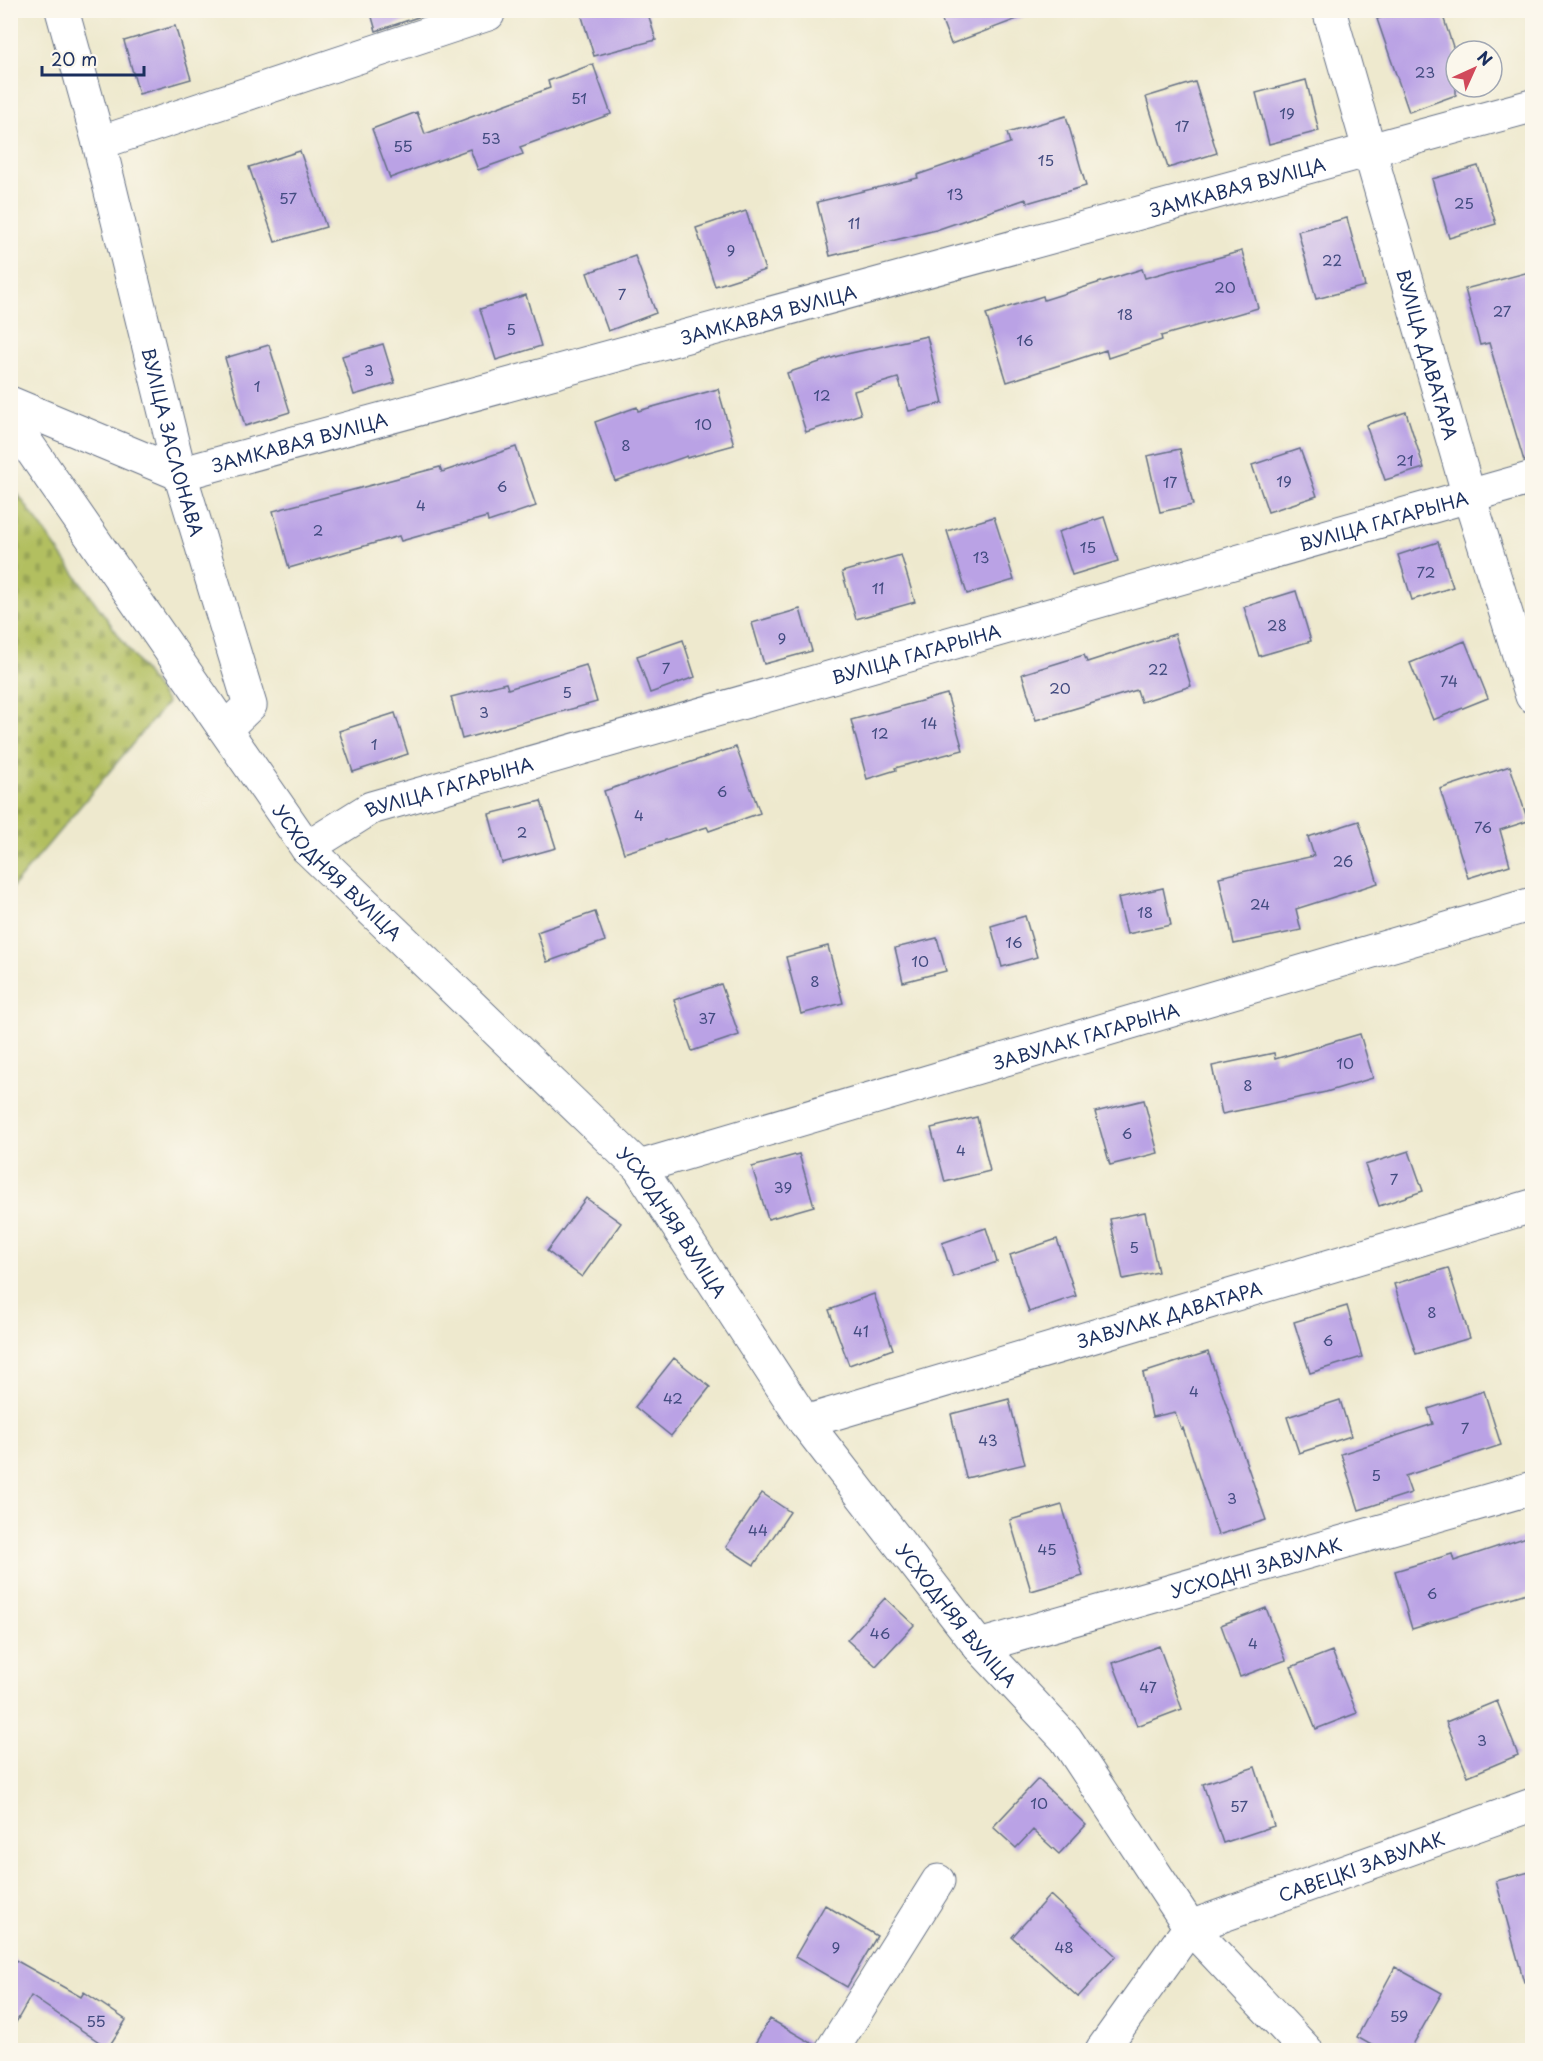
<svg xmlns="http://www.w3.org/2000/svg" width="1543" height="2061" font-family="'Playpen Sans',sans-serif">
<style>
.cemetery{fill:url(#cemetery-stones);stroke:#667760;stroke-width:1.5}
.building{fill:#baa2e5}
.lines{fill:none;stroke-linecap:round;stroke-linejoin:round}
.street-casing{stroke:#657085;stroke-width:35}
.street{stroke:#fff;stroke-width:33}
.labels{text-anchor:middle;dominant-baseline:central;stroke-width:6;stroke-linejoin:round;paint-order:stroke}
.number-label{font-size:15px;fill:#434c80}
.street-label{font-size:18px;fill:#1b2f5e;stroke:#fbf7ec}
</style>
<defs>
<pattern id="cemetery-stones" width="16" height="16" patternUnits="userSpaceOnUse" patternTransform="scale(1.5)"><rect width="16" height="16" fill="#b2bf61"/><path d="M2 7V4a2 2 0 0 1 4 0v3zM10 15v-3a2 2 0 0 1 4 0v3z" fill="#98a457"/></pattern>
</defs>
<rect width="100%" height="100%" fill="#fbf7ec"/>
<filter id="ink" filterUnits="userSpaceOnUse"><feTurbulence type="fractalNoise" baseFrequency=".0167" numOctaves="2"/><feDisplacementMap in="SourceGraphic" scale="12" xChannelSelector="R" yChannelSelector="G"/><feConvolveMatrix kernelMatrix="1 2 1 2 8 2 1 2 1" color-interpolation-filters="sRGB"/></filter>
<filter id="wash" filterUnits="userSpaceOnUse"><feTurbulence type="fractalNoise" baseFrequency=".008" numOctaves="4" result="noise"/><feDisplacementMap in="SourceGraphic" scale="24" xChannelSelector="R" yChannelSelector="G"/><feGaussianBlur stdDeviation="1.35" result="paint"/><feColorMatrix in="noise" values="0 0 0 0 0 0 0 0 0 0 0 0 0 0 0 0 0 1.4 0 .05"/><feComposite in="paint" operator="in"/></filter>
<g filter="url(#wash)">
<rect width="100%" height="100%" fill="#eee9ce"/>
<path class="cemetery" d="M10 483 167 703 11 889H10Z"/>
<g id="blocks">
<path class="building" d="M370 10H439L376 31Z
M580 10H647L656 40 594 56Z
M938 10H1032L1033 13 951 44Z
M1403 10H1441L1456 56V95L1409 112 1377 19Z
M175 26 191 79 139 94 124 41Z
M593 64 611 114 520 147 523 154 478 170 470 149 390 178 372 129 417 112 425 134 550 88 548 81Z
M1306 80 1319 131 1269 144 1256 93Z
M1195 82 1217 153 1168 168 1146 97Z
M1066 116 1086 186 1027 203 1026 199 936 230 830 256 817 202 918 178 917 175 1010 143 1007 133Z
M300 151 326 227 275 242 249 167Z
M1478 166 1496 224 1449 238 1432 179Z
M746 211 765 270 715 286 696 228Z
M1347 218 1365 286 1316 299 1298 231Z
M1242 251 1258 308 1161 336 1162 340 1108 358 1106 350 1007 382 986 314 1043 296 1044 300 1142 269 1145 278Z
M635 256 656 313 608 331 587 273Z
M1533 271V460L1524 461 1489 343 1480 345 1465 289Z
M526 295 541 346 496 360 480 309Z
M927 336 943 403 909 411 898 378 854 391 861 414 806 432 787 373 838 356Z
M383 344 395 383 354 395 342 356Z
M269 345 290 412 245 426 225 358Z
M718 389 734 445 687 458V456L615 481 595 422 637 407 638 411Z
M1406 412 1424 468 1385 480 1366 425Z
M516 447 536 506 488 522 487 517 401 541 399 536 289 568 273 511 440 467 442 472Z
M1180 449 1193 505 1160 512 1147 456Z
M1300 449 1317 496 1268 512 1252 465Z
M994 517 1014 580 967 594 947 531Z
M1104 517 1118 561 1072 575 1058 532Z
M1438 542 1453 587 1412 600 1398 555Z
M901 555 915 602 856 619 842 572Z
M1296 591 1311 641 1259 656 1244 607Z
M800 609 812 651 764 664 752 623Z
M1175 634 1191 686 1141 702 1137 690 1036 720 1022 674 1084 655 1087 662Z
M683 640 695 677 650 693 637 656Z
M1465 641 1488 698 1433 720 1410 663Z
M586 665 597 702 462 739 451 697 506 683 508 689Z
M947 694 963 750 895 768 896 770 867 779 851 720Z
M395 713 408 754 353 772 339 731Z
M736 747 760 813 709 831 707 827 624 853 604 791Z
M1510 766 1528 821 1500 830 1510 865 1468 878 1440 789Z
M541 801 556 848 502 863 489 814Z
M1359 821 1378 883 1296 909 1301 930 1234 944 1219 877 1314 856 1308 837Z
M1163 888 1171 925 1127 934 1118 898Z
M595 912 605 941 547 962 537 932Z
M1025 916 1037 957 1002 967 991 926Z
M937 938 946 971 903 982 895 948Z
M828 946 843 1003 801 1014 786 957Z
M721 984 739 1035 692 1051 674 1000Z
M1360 1034 1373 1078 1326 1092 1222 1114 1212 1066 1274 1053 1275 1059Z
M1144 1100 1158 1153 1110 1165 1095 1112Z
M977 1117 990 1171 945 1182 931 1128Z
M1409 1151 1423 1191 1379 1206 1365 1165Z
M799 1154 814 1206 768 1219 752 1167Z
M586 1198 621 1223 582 1277 547 1251Z
M1145 1212 1158 1272 1123 1279 1110 1219Z
M986 1228 997 1262 953 1277 942 1243Z
M1057 1239 1076 1296 1029 1312 1010 1255Z
M1448 1268 1470 1338 1416 1354 1394 1284Z
M874 1294 893 1349 849 1365 829 1310Z
M1347 1306 1362 1357 1310 1373 1294 1322Z
M1208 1352 1266 1520 1218 1535 1183 1428 1181 1429 1175 1412 1152 1417 1143 1373Z
M674 1358 710 1387 671 1436 635 1407Z
M1484 1391 1501 1445 1405 1476 1411 1493 1359 1510 1341 1454 1433 1424 1428 1409Z
M1009 1399 1025 1464 966 1478 951 1414Z
M1340 1400 1351 1436 1299 1453 1287 1417Z
M762 1493 790 1512 754 1565 726 1547Z
M1062 1505 1083 1576 1031 1591 1010 1520Z
M1533 1535V1591L1412 1629 1395 1571 1452 1554 1454 1561Z
M885 1598 914 1625 876 1666 847 1640Z
M1266 1608 1286 1660 1240 1677 1221 1625Z
M1159 1646 1182 1709 1137 1726 1113 1663Z
M1332 1651 1357 1713 1316 1729 1291 1667Z
M1497 1701 1518 1755 1468 1776 1446 1722Z
M1255 1767 1274 1826 1223 1843 1203 1784Z
M1038 1779 1086 1825 1059 1854 1033 1830 1016 1848 993 1827Z
M1533 1871V1981L1524 1982 1496 1881Z
M1050 1895 1116 1956 1078 1997 1012 1937Z
M825 1905 877 1936 847 1987 795 1957Z
M10 1957 81 1997 84 1992 126 2020 108 2048 31 1996 10 2033Z
M1395 1967 1442 1993 1410 2050H1380L1357 2037Z
M770 2019 815 2045 813 2050H751Z"/>
</g>
</g>
<g filter="url(#ink)">
<use href="#blocks" fill-opacity="0" stroke="#657085" stroke-width="1.5"/>
<g class="lines">
<g class="street-casing">
<g id="street">
<path id="s1" d="M62 10 99 143 180 474 250 705 225 729"/>
<path id="s2" d="M1329 10 1469 496 1532 696"/>
<path d="M99 143 488 14 487 10"/>
<path id="s3" d="M10 403 180 474 1532 106"/>
<path id="s4" d="M10 419 307 848 639 1167 805 1422 979 1646 1066 1739 1190 1927 1306 2050"/>
<path id="s5" d="M307 848 371 808 1532 478"/>
<path id="s6" d="M639 1167 1532 904"/>
<path id="s7" d="M805 1422 1532 1206"/>
<path id="s8" d="M979 1646 1532 1488"/>
<path d="M832 2050 938 1881"/>
<path id="s9" d="M1102 2050 1190 1927 1532 1805"/>
</g>
</g>
<use href="#street" class="street"/>
</g>
</g>
<g class="labels">
<g class="number-label">
<text x="1425" y="71">23</text>
<text x="579" y="97">51</text>
<text x="1287" y="112">19</text>
<text x="1182" y="125">17</text>
<text x="491" y="137">53</text>
<text x="403" y="145">55</text>
<text x="1046" y="159">15</text>
<text x="955" y="193">13</text>
<text x="288" y="197">57</text>
<text x="1464" y="202">25</text>
<text x="854" y="222">11</text>
<text x="731" y="249">9</text>
<text x="1332" y="259">22</text>
<text x="1225" y="286">20</text>
<text x="622" y="293">7</text>
<text x="1502" y="310">27</text>
<text x="1125" y="313">18</text>
<text x="511" y="328">5</text>
<text x="1025" y="339">16</text>
<text x="369" y="369">3</text>
<text x="257" y="385">1</text>
<text x="822" y="394">12</text>
<text x="703" y="423">10</text>
<text x="626" y="444">8</text>
<text x="1405" y="459">21</text>
<text x="1284" y="480">19</text>
<text x="1170" y="481">17</text>
<text x="502" y="485">6</text>
<text x="421" y="504">4</text>
<text x="318" y="529">2</text>
<text x="1088" y="546">15</text>
<text x="981" y="556">13</text>
<text x="1426" y="571">72</text>
<text x="878" y="587">11</text>
<text x="1277" y="624">28</text>
<text x="782" y="637">9</text>
<text x="666" y="667">7</text>
<text x="1158" y="668">22</text>
<text x="1449" y="680">74</text>
<text x="1060" y="687">20</text>
<text x="567" y="691">5</text>
<text x="484" y="711">3</text>
<text x="929" y="722">14</text>
<text x="880" y="732">12</text>
<text x="374" y="743">1</text>
<text x="722" y="790">6</text>
<text x="639" y="814">4</text>
<text x="1483" y="826">76</text>
<text x="522" y="831">2</text>
<text x="1343" y="860">26</text>
<text x="1260" y="903">24</text>
<text x="1145" y="911">18</text>
<text x="1014" y="941">16</text>
<text x="920" y="960">10</text>
<text x="815" y="980">8</text>
<text x="707" y="1017">37</text>
<text x="1345" y="1062">10</text>
<text x="1248" y="1084">8</text>
<text x="1127" y="1132">6</text>
<text x="961" y="1149">4</text>
<text x="1394" y="1178">7</text>
<text x="783" y="1186">39</text>
<text x="1134" y="1246">5</text>
<text x="1432" y="1311">8</text>
<text x="861" y="1330">41</text>
<text x="1328" y="1339">6</text>
<text x="1194" y="1390">4</text>
<text x="673" y="1397">42</text>
<text x="1465" y="1427">7</text>
<text x="988" y="1439">43</text>
<text x="1376" y="1474">5</text>
<text x="1232" y="1497">3</text>
<text x="758" y="1529">44</text>
<text x="1047" y="1548">45</text>
<text x="1432" y="1592">6</text>
<text x="880" y="1632">46</text>
<text x="1253" y="1642">4</text>
<text x="1148" y="1686">47</text>
<text x="1482" y="1739">3</text>
<text x="1039" y="1802">10</text>
<text x="1239" y="1805">57</text>
<text x="836" y="1946">9</text>
<text x="1064" y="1946">48</text>
<text x="1399" y="2015">59</text>
<text x="96" y="2020">55</text>
</g>
<g class="street-label">
<text stroke="none"><textPath href="#s3" startOffset="1280">ЗАМКАВАЯ ВУЛІЦА</textPath></text>
<text stroke="none"><textPath href="#s3" startOffset="794">ЗАМКАВАЯ ВУЛІЦА</textPath></text>
<text stroke="none"><textPath href="#s2" startOffset="358">ВУЛІЦА ДАВАТАРА</textPath></text>
<text stroke="none"><textPath href="#s1" startOffset="446">ВУЛІЦА ЗАСЛОНАВА</textPath></text>
<text stroke="none"><textPath href="#s3" startOffset="308">ЗАМКАВАЯ ВУЛІЦА</textPath></text>
<text stroke="none"><textPath href="#s5" startOffset="1128">ВУЛІЦА ГАГАРЫНА</textPath></text>
<text stroke="none"><textPath href="#s5" startOffset="642">ВУЛІЦА ГАГАРЫНА</textPath></text>
<text stroke="none"><textPath href="#s5" startOffset="156">ВУЛІЦА ГАГАРЫНА</textPath></text>
<text stroke="none"><textPath href="#s4" startOffset="560">УСХОДНЯЯ ВУЛІЦА</textPath></text>
<text stroke="none"><textPath href="#s6" startOffset="466">ЗАВУЛАК ГАГАРЫНА</textPath></text>
<text stroke="none"><textPath href="#s4" startOffset="1046">УСХОДНЯЯ ВУЛІЦА</textPath></text>
<text stroke="none"><textPath href="#s7" startOffset="380">ЗАВУЛАК ДАВАТАРА</textPath></text>
<text stroke="none"><textPath href="#s8" startOffset="288">УСХОДНІ ЗАВУЛАК</textPath></text>
<text stroke="none"><textPath href="#s4" startOffset="1532">УСХОДНЯЯ ВУЛІЦА</textPath></text>
<text stroke="none"><textPath href="#s9" startOffset="333">САВЕЦКІ ЗАВУЛАК</textPath></text>
</g>
</g>
<rect width="1543" height="2061" fill="none" stroke="#fbf7ec" stroke-width="36"/>
<g transform="translate(1474 69) rotate(45)"><circle r="28" fill="#fbf7ec" stroke="#a1a7b3" stroke-width="1.5"/>
<path d="M0-4.5L10 22L0 15L-10 22Z" fill="#d1495b"/>
<text y="-9" font-size="16" font-weight="bold" text-anchor="middle" fill="#1b2f5e">N</text>
</g>
<path d="M42 66v9h102v-9" fill="none" stroke="#1b2f5e" stroke-width="3"/>
<text x="51" y="66" font-size="18" fill="#1b2f5e" stroke="#fbf7ec" stroke-width="4.5" paint-order="stroke">20 m</text>
</svg>
